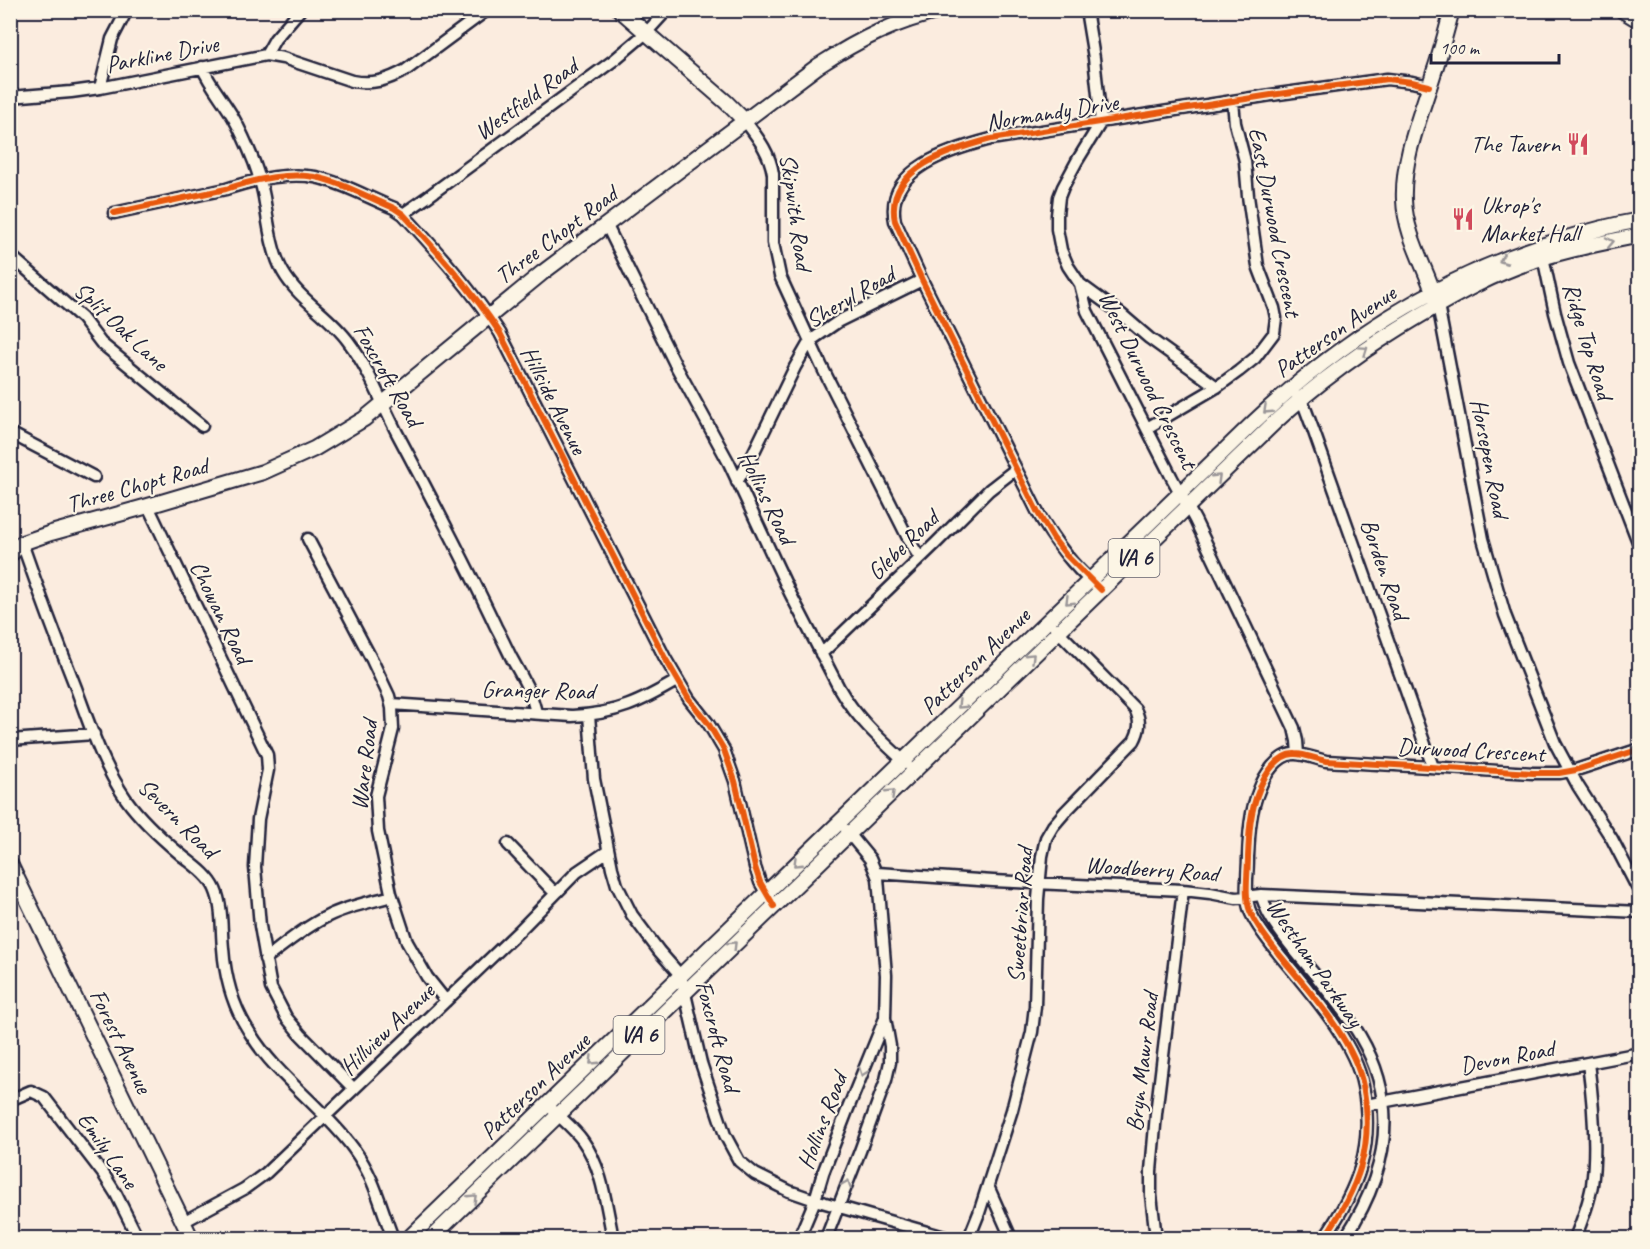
<svg xmlns="http://www.w3.org/2000/svg" width="1650" height="1249" font-family="Caveat,sans-serif">
<style>
.lines{fill:none;stroke-linecap:round;stroke-linejoin:round}
.minor-casing{stroke:#22223b;stroke-width:15}
.major-casing{stroke:#22223b;stroke-width:18}
.minor{stroke:#fcf5e5;stroke-width:10}
.major{stroke:#fcf5e5;stroke-width:14}
.cycleway-casing{stroke:#fcf5e5;stroke-width:10}
.cycleway{stroke:#e8590c;stroke-width:6}
.oneway{stroke:#9a9698}
.labels{text-anchor:middle;dominant-baseline:central;stroke-width:4.5;stroke-linejoin:round;paint-order:stroke}
.shield{fill:#fcf5e5;stroke:#63616e;stroke-width:1.5}
.shield-label{font-size:22px;font-weight:bold;fill:#22223b}
.street-label{font-size:24px;fill:#22223b;stroke:#fcf5e5}
.poi-label{font-size:24px;fill:#22223b;stroke:#fcf5e5;text-anchor:end}
</style>
<rect width="100%" height="100%" fill="#fbecdf"/>
<filter id="ink" filterUnits="userSpaceOnUse"><feTurbulence type="fractalNoise" baseFrequency=".0167" numOctaves="2"/><feDisplacementMap in="SourceGraphic" scale="12" xChannelSelector="R" yChannelSelector="G"/><feConvolveMatrix kernelMatrix="1 2 1 2 8 2 1 2 1" color-interpolation-filters="sRGB"/></filter>
<g filter="url(#ink)">
<g class="lines">
<g class="minor-casing">
<path id="minor" d="M1086 10 1094 58 1101 122 1077 161 1063 187 1059 197 1057 215V229L1061 250 1068 266 1080 284 1121 314 1149 338 1217 387
M266 55 283 58 352 81C373 85 388 80 406 70L487 10
M202 67C210 85 223 100 233 117 241 131 248 147 254 162 258 173 262 186 264 197 268 220 271 251 283 272 299 300 329 315 348 341 369 369 381 402 397 433 431 497 465 561 496 627 502 638 507 649 512 659 522 677 532 693 536 713
M100 88 112 39 127 10
M10 97 71 92 100 88 266 55 275 39 300 10
M746 122C758 138 770 153 773 174V243L780 276 821 365 910 542 920 558
M114 213 226 189C253 180 286 172 315 177 341 182 369 198 394 208L403 214C437 251 472 290 500 333L665 658 689 699 708 723 724 750 735 781 755 867 760 882 769 898
M403 214 426 198 614 60 646 33 667 10
M606 224 676 366 729 463 790 593 839 688C856 718 882 741 907 764
M1542 252 1555 313 1569 363 1640 547
M10 255 82 318 101 343 202 426
M1080 284 1087 311 1172 478 1195 520 1294 728 1297 741 1298 754
M1438 305 1483 539 1505 615 1555 743 1578 786 1612 839 1640 893
M1297 396 1305 408 1314 432 1433 767
M1147 428 1217 387 1239 371 1255 358 1274 333 1276 318 1274 308 1258 266 1248 196 1245 161 1235 123 1233 102
M10 433 94 477
M737 482 751 458 795 367 810 341 839 321 922 280
M148 506 267 755 268 770 258 819 255 867 260 926 271 988 286 1017 301 1035 354 1089
M308 539 372 660 389 696 392 708 393 729 376 796 378 831 391 893 407 942 427 977 446 1001
M22 543C39 592 57 640 76 688 90 726 103 766 126 799 141 820 161 838 180 854 192 864 209 875 215 889 223 907 221 929 223 948 225 978 233 1007 250 1033 277 1077 322 1106 353 1148 375 1178 380 1205 393 1238
M1094 584C1071 564 1053 539 1038 513L922 280 895 221C884 168 953 149 991 139L1271 95 1387 79 1412 82 1429 86
M821 654 935 544 989 490 1016 469
M391 704 572 716C616 714 641 702 678 680
M589 715 594 779 612 868 617 885 632 915 659 951 681 976 701 1063 725 1135 739 1161 755 1174 789 1191 815 1200 948 1238
M10 740 94 734
M508 844 555 893
M877 873 993 881 1183 890 1210 893 1236 898 1261 895 1640 912
M1261 895C1264 902 1266 910 1270 916 1283 939 1303 960 1320 981 1334 999 1349 1017 1360 1036 1401 1106 1387 1174 1345 1238
M265 959C285 944 305 927 328 916 348 906 371 902 392 896
M10 1100 31 1091 44 1097 104 1175 116 1194 138 1238
M548 1105C559 1117 574 1128 583 1141 603 1169 606 1206 613 1238
M1366 1105 1640 1053
M988 1186 1011 1238
M183 1222 244 1189 266 1173 519 931 577 872 608 851
M799 1238 815 1200 823 1173 847 1111 885 1018
M826 1238 860 1151 886 1080 890 1062V1046L885 1018 886 975 878 878 870 859 846 830
M969 1238 979 1213 1012 1110 1032 1032 1035 1006 1038 899 1042 856 1046 838 1053 826 1065 812 1134 741C1140 730 1141 721 1135 709L1055 628
M1156 1238 1151 1195V1171L1156 1114 1183 890
M1324 1238C1358 1189 1375 1146 1363 1086 1354 1039 1307 989 1278 953 1268 940 1256 926 1250 911 1244 896 1248 874 1248 857 1249 834 1250 811 1259 790 1264 776 1278 753 1295 754 1304 754 1317 759 1326 761L1533 773H1559L1576 770 1640 749
M1575 1238C1582 1221 1589 1203 1592 1185 1597 1148 1593 1100 1588 1063"/>
</g>
<g class="major-casing">
<path id="major" d="M620 10 726 102 746 122
M1622 10 1640 21
M1436 300C1426 268 1405 234 1404 200 1402 158 1422 112 1434 72 1441 52 1446 31 1452 10
M10 555 22 543 51 533 148 506 263 472 314 449 364 419 542 273 818 66C860 39 895 21 945 10
M10 864 191 1238
M409 1238 1254 422C1343 338 1443 275 1560 240 1586 232 1612 225 1640 220
M431 1238 1274 423C1319 381 1368 346 1421 315 1457 294 1493 274 1533 261 1567 249 1604 243 1640 235"/>
</g>
<use href="#minor" class="minor"/>
<use href="#major" class="major"/>
<g class="cycleway-casing">
<path id="cycleway" d="M114 213 226 189C253 180 286 172 315 177 341 182 369 198 394 208L403 214C437 251 472 290 500 333L665 658 689 699 708 723 724 750 735 781 755 867 760 882 774 906
M1101 590 1066 555 1053 538 1038 513 922 280 895 221C884 168 953 149 991 139L1271 95 1387 79 1412 82 1429 86
M1324 1238C1358 1189 1375 1146 1363 1086 1354 1039 1307 989 1278 953 1268 940 1256 926 1250 911 1244 896 1248 874 1248 857 1249 834 1250 811 1259 790 1264 776 1278 753 1295 754 1304 754 1317 759 1326 761L1533 773H1559L1576 770 1640 749"/>
</g>
<use href="#cycleway" class="cycleway"/>
</g>
<defs><path id="oneway-chevron" d="M-2-3.5L2.5 0L-2 3.5" fill="none" stroke-width="1.6" stroke-linecap="round" stroke-linejoin="round" transform="scale(1.5)"/></defs>
<g class="oneway">
<use href="#oneway-chevron" transform="translate(1610 242) rotate(-12)"/>
<use href="#oneway-chevron" transform="translate(1503 260) rotate(158)"/>
<use href="#oneway-chevron" transform="translate(1364 350) rotate(-34)"/>
<use href="#oneway-chevron" transform="translate(1267 410) rotate(137)"/>
<use href="#oneway-chevron" transform="translate(1217 478) rotate(-44)"/>
<use href="#oneway-chevron" transform="translate(1069 601) rotate(136)"/>
<use href="#oneway-chevron" transform="translate(1031 657) rotate(-44)"/>
<use href="#oneway-chevron" transform="translate(961 705) rotate(136)"/>
<use href="#oneway-chevron" transform="translate(891 793) rotate(-44)"/>
<use href="#oneway-chevron" transform="translate(797 863) rotate(136)"/>
<use href="#oneway-chevron" transform="translate(733 945) rotate(-45)"/>
<use href="#oneway-chevron" transform="translate(593 1061) rotate(136)"/>
<use href="#oneway-chevron" transform="translate(863 1072) rotate(111)"/>
<use href="#oneway-chevron" transform="translate(847 1184) rotate(-68)"/>
<use href="#oneway-chevron" transform="translate(473 1198) rotate(-44)"/>
</g>
</g>
<defs>
<g id="restaurant-bare" transform="scale(1.8)"><path d="M-5-6h1v4h1v-4h1v4h1v-4h1v5L-1.5 .5V6h-2V.5L-5-1ZM5-6V6H3V1.5H1.5Q1.5-4 5-6Z" fill="#d1495b" stroke="#fcf5e5" stroke-width="2.5" paint-order="stroke"/></g>
</defs>
<g fill-rule="evenodd">
<use href="#restaurant-bare" x="1578" y="144"/>
<use href="#restaurant-bare" x="1463" y="219"/>
</g>
<g class="labels">
<g class="shield">
<rect x="1108.5" y="539" width="51" height="38" rx="4.5"/>
<rect x="613.5" y="1016" width="51" height="38" rx="4.5"/>
</g>
<g class="shield-label">
<text x="1134" y="558">VA 6</text>
<text x="639" y="1035">VA 6</text>
</g>
<g class="street-label">
<text transform="translate(162 54) rotate(-11)">Parkline Drive</text>
<text transform="translate(526 99) rotate(-36)">Westfield Road</text>
<text transform="translate(1052 112) rotate(-9)">Normandy Drive</text>
<text transform="translate(796 212) rotate(82)">Skipwith Road</text>
<text transform="translate(1275 222) rotate(79)">East Durwood Crescent</text>
<text transform="translate(556 235) rotate(-37)">Three Chopt Road</text>
<text transform="translate(850 297) rotate(-30)">Sheryl Road</text>
<text transform="translate(121 326) rotate(43)">Split Oak Lane</text>
<text transform="translate(1335 331) rotate(-35)">Patterson Avenue</text>
<text transform="translate(1588 341) rotate(73)">Ridge Top Road</text>
<text transform="translate(388 375) rotate(60)">Foxcroft Road</text>
<text transform="translate(1148 380) rotate(64)">West Durwood Crescent</text>
<text transform="translate(554 400) rotate(63)">Hillside Avenue</text>
<text transform="translate(1490 458) rotate(79)">Horsepen Road</text>
<text transform="translate(137 485) rotate(-16)">Three Chopt Road</text>
<text transform="translate(767 497) rotate(64)">Hollins Road</text>
<text transform="translate(903 545) rotate(-44)">Glebe Road</text>
<text transform="translate(1385 569) rotate(71)">Borden Road</text>
<text transform="translate(221 612) rotate(64)">Chowan Road</text>
<text transform="translate(975 661) rotate(-44)">Patterson Avenue</text>
<text transform="translate(538 690) rotate(1)">Granger Road</text>
<text transform="translate(1471 750) rotate(3)">Durwood Crescent</text>
<text transform="translate(364 765) rotate(-83)">Ware Road</text>
<text transform="translate(178 818) rotate(45)">Severn Road</text>
<text transform="translate(1152 869) rotate(4)">Woodberry Road</text>
<text transform="translate(1020 915) rotate(-86)">Sweetbriar Road</text>
<text transform="translate(1315 963) rotate(55)">Westham Parkway</text>
<text transform="translate(387 1029) rotate(-44)">Hillview Avenue</text>
<text transform="translate(718 1036) rotate(75)">Foxcroft Road</text>
<text transform="translate(121 1041) rotate(64)">Forest Avenue</text>
<text transform="translate(1507 1057) rotate(-11)">Devon Road</text>
<text transform="translate(1142 1062) rotate(-83)">Bryn Mawr Road</text>
<text transform="translate(535 1086) rotate(-44)">Patterson Avenue</text>
<text transform="translate(822 1121) rotate(-69)">Hollins Road</text>
<text transform="translate(108 1150) rotate(55)">Emily Lane</text>
</g>
<g class="poi-label">
<text x="1560" y="144">The Tavern</text>
<text x="1481" y="205" text-anchor="start">Ukrop's<tspan x="1481" dy="28">Market Hall</tspan></text>
</g>
</g>
<rect width="1650" height="1249" fill="none" stroke="#fcf5e5" stroke-width="36"/>
<rect x="18" y="18" width="1614" height="1213" fill="none" stroke="#22223b" stroke-width="2" filter="url(#ink)"/>
<path d="M1431 54v9h128v-9" fill="none" stroke="#22223b" stroke-width="3"/>
<text x="1440" y="54" font-size="18" fill="#22223b" stroke="#fcf5e5" stroke-width="4.5" paint-order="stroke">100 m</text>
</svg>
